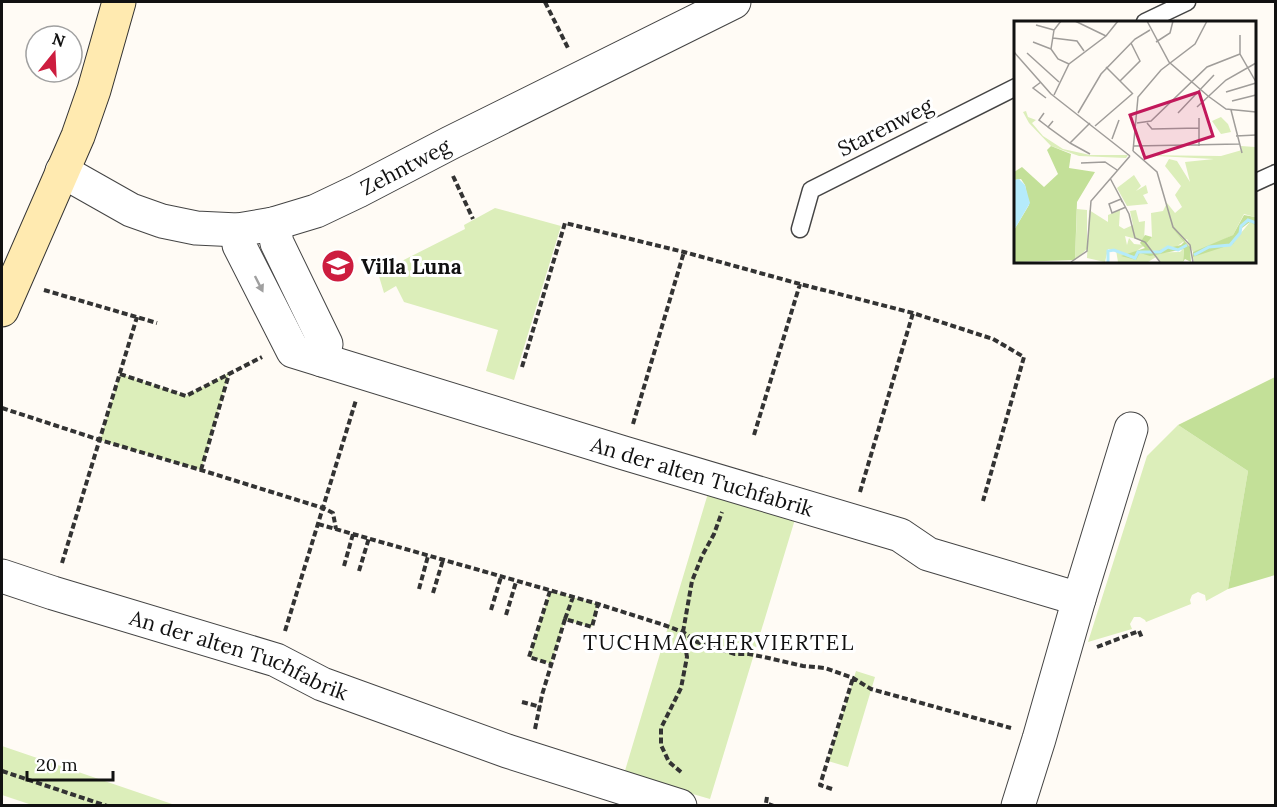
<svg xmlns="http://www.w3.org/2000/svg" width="1277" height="807" font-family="Lora,serif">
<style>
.green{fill:#dceeba}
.forest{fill:#c3e098}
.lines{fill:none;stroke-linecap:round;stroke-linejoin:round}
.lane-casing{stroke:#444;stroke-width:19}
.street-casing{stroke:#444;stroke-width:35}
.secondary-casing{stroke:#333;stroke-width:35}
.path{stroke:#333;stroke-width:4;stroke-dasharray:6 3;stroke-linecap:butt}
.lane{stroke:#fff;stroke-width:16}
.street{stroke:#fff;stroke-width:33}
.secondary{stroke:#ffeab0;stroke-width:33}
.oneway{fill:#a0a0a0}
.labels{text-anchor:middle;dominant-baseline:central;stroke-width:6;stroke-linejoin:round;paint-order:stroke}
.street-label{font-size:21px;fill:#111;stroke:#fff}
.poi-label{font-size:21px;font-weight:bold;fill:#111;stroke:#fff;text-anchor:start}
.neighbourhood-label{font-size:22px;letter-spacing:1.5px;fill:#111;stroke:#fff}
.inset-river{fill:none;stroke:#b5ebfb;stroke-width:3}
.inset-road{fill:none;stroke:#a09d9a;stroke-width:1.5}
.view{fill:#c2185b;fill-opacity:0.15;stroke:#c2185b;stroke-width:3}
.inset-edge{fill:none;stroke:#111;stroke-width:3}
</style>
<rect width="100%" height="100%" fill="#fffbf5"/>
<path class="green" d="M495 208 561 226 514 380 486 371 498 330 404 302 396 286 384 293 378 273 465 229 464 225Z
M229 373 201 470 100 440 120 374 186 396Z
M1178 425 1248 471 1228 589 1206 601 1205 595 1198 592 1192 595 1190 600 1191 604 1146 622 1145 620 1140 617H1134L1130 624 1132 629 1088 642 1147 456Z
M709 490 796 516 710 799 624 774Z
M550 591 598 604 592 627 565 620 551 664 529 657Z
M856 671 875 677 848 767 828 761Z
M2 746 175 805H32L2 795Z"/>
<path class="forest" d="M1275 377V575L1228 589 1248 471 1178 425Z"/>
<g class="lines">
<g class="lane-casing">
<path id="lane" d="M1145 22 1187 2
M1254 183 1276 173
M800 229 811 190 1016 87"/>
</g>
<g class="street-casing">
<g id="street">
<path id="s1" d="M62 171 131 210 162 221 196 228 238 230 273 224 316 211 358 191 450 143 734 2"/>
<path d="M273 224 277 243 326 344 322 360"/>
<path id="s2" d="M238 230 239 245 293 351 624 453 900 535 928 554 1079 599"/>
<path id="s3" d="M2 576 53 593 276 660 322 684 507 751 680 806"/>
<path d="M1018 806 1039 739 1079 599 1131 429"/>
</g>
</g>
<g class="secondary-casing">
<path id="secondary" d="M2 310 78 136 94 90 119 2"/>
</g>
<path class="path" d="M545 2 569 50
M453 176 473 219
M44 290 157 323
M522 367 565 223 684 252 800 284 913 313 993 339 1024 357 983 501
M120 374 186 396 262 357
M2 408 100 440 201 470 323 508 333 513 336 529
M633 424 684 252
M754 435 800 284
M201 470 229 374
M860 492 913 313
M318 524 598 604 664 625 683 632 697 642 735 654H749L764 657 803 666 825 668 853 678 871 689 1011 728
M62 563 137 317
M344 566 353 534
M359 571 369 538
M419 589 428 556
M550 591 529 657 551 664
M433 593 443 560
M491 610 501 577
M506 615 516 582
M565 619 573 597
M285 631 356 400
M1097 647 1139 631 1142 638
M522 702 541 707
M535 729 542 695 565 619 592 627 598 604
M2 771 107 806
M681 772 669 762 661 745V728L681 688 687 657 683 632 692 581 702 556 714 534 722 512
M832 789 820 785 853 678
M767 797 766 803 774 806"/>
<use href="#lane" class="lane"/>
<use href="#street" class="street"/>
<use href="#secondary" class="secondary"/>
</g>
<defs><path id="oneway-solid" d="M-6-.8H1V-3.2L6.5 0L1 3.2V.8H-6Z" transform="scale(1.5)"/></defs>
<use class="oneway" href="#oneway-solid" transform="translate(259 284) rotate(63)"/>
<defs>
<g id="school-disc" transform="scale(1.725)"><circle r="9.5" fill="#cd1d3f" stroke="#fff"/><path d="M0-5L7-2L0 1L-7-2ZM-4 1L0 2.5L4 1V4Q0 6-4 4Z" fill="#fff"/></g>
</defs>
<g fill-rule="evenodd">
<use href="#school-disc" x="338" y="266"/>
</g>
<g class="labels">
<g class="street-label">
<text transform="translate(885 127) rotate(-27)">Starenweg</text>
<text stroke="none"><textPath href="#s1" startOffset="369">Zehntweg</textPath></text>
<text stroke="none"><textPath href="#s2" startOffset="562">An der alten Tuchfabrik</textPath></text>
<text stroke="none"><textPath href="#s3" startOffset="250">An der alten Tuchfabrik</textPath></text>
</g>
<g class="poi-label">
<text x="361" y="266">Villa Luna</text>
</g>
<g class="neighbourhood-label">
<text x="719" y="642">TUCHMACHERVIERTEL</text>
</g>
</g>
<g transform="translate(1014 21)">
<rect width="242" height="242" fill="#fffbf5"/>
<path d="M12 90 14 96 22 99 18 102 29 115 49 128 76 134H114L112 137 65 135 37 125 15 102 9 91ZM207 96 214 103 217 111 207 113 198 100ZM227 125 241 126V196L230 193 219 214 186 230 179 231 173 218 162 226 138 231 133 222 138 216 137 192 149 190 153 182 161 192 168 186 161 174 167 165 151 145 155 138 163 140 176 161 171 141 200 138 123 134 207 135 228 129ZM120 154 127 165 122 170 132 164 134 172 129 174 134 183 113 185 103 167ZM63 188 73 189V228L61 239ZM75 189 94 201V194L106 189 105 205 110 208 119 204 116 190 122 189 125 201 131 200 130 220 111 215 113 224 115 217 120 223 131 224 117 234 121 239 126 232 166 231 170 227 169 241H146L142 236 134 241H104L102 229 94 228 91 241 73 237ZM237 200 241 204V241H180L179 236 220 220Z" fill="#dceeba"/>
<path d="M37 125 57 133 55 147 81 151 63 181 61 239 0 241V209L15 184 11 164 7 158 0 159V151L8 146 30 166 44 153 33 129ZM230 194 241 196V204L236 201 228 207 219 223 179 236V231L219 214ZM156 204 176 226 177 241 171 238 169 241 170 228 136 235 126 232 122 239 107 235 131 227 126 222 131 214 138 216 133 222 138 231 167 224 170 221Z" fill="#c3e098"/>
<path d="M5 158 11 164 16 182 0 209V159Z" fill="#b5ebfb"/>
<path class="inset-river" d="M180 234 195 226 216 224 226 212 227 205 234 199 242 202M94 241V230L100 229 121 237 124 231H146L154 226 164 229 173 224"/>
<path class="inset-road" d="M47 0 40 9 37 28 44 38 55 43M61 0 92 15M133 0 155 41 194 75 212 88 242 91M22 4 40 9M226 14V33L242 61M39 17 63 20 70 30M19 21 37 28M142 21 156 12 159 0M0 31 37 73M13 32 45 61M92 46 119 73M106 60 126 40 117 22M27 61 19 67 32 77M212 71 242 62M37 73 116 135M40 74 55 43 92 15 104 0M218 80 242 74M183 86 212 59 242 42M217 89 228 132M30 92 25 99 34 106M64 92 87 53 121 18 136 9M164 92 200 54M185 97V125M39 100 34 106 56 122 76 102M123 102 137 100 193 46 226 33M133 102 138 108 185 107M81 105 118 73M222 115 242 114M98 118 105 99M56 122 76 133M120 125 225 123M119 130 124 76 147 49 181 23 193 0M119 130 143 151 159 206 176 224 179 241M67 142 91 141 103 149M96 157 115 193 121 217 131 221 146 241M108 181 107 178 95 183 98 192 112 186M57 241 73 230 77 180 116 135"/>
<path class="view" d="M185 71 199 115 131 137 116 94Z"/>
<rect width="242" height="242" class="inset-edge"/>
</g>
<rect width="1277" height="807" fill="none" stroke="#111111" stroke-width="6"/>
<g transform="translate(54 54) rotate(18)"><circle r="28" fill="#ffffff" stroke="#a0a0a0" stroke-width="1.5"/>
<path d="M0-4.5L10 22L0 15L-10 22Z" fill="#cd1d3f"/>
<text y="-9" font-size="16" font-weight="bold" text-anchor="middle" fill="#111111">N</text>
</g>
<path d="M27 771v9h86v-9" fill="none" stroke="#111111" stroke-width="3"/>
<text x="36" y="771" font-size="18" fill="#111111" stroke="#ffffff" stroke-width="4.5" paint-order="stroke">20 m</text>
</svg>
